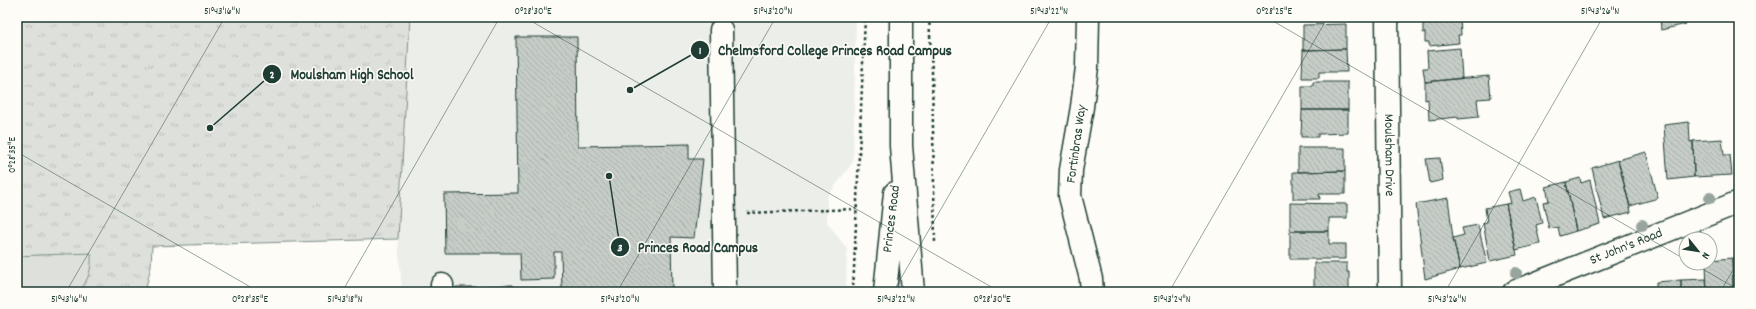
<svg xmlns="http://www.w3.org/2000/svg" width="1756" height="309" font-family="Dekko,sans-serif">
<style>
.built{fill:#eceee9}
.grass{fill:url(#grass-tufts);stroke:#7e8e88}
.pitch{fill:#dde0db;stroke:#7e8e88}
.building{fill:url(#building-back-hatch);stroke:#1f3d34}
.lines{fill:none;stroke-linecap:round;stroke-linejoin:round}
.minor-casing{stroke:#1f3d34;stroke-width:25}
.major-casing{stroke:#1f3d34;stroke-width:25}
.path{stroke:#1f3d34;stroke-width:2.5;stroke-dasharray:3 3;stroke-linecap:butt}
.minor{stroke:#fdfcf7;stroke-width:22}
.major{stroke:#fdfcf7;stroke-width:22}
.tree{fill:#98a59e}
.ticks{fill:none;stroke:#1f3d34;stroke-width:1;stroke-opacity:0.45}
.labels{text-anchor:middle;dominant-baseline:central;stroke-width:3;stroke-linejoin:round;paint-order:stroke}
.street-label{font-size:14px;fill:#1f3d34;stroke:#fdfcf7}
.leader{fill:none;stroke:#1f3d34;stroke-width:1.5}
.callout-dot{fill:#1f3d34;stroke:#fdfcf7;stroke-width:1.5}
.mark-label{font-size:12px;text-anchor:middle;font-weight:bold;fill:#fff}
.callout-label{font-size:15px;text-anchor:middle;font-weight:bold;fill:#1f3d34;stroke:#fdfcf7;stroke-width:3;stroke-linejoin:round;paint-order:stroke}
.neatline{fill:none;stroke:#1f3d34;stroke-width:1.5}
.ticks-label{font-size:10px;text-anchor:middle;fill:#1f3d34}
</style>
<defs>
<pattern id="grass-tufts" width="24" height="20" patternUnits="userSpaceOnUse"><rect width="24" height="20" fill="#dde0db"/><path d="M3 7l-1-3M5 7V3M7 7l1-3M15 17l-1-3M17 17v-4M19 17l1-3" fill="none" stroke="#bdc1bd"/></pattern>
<pattern id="building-back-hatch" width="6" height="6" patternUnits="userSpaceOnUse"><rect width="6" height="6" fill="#c6cdc7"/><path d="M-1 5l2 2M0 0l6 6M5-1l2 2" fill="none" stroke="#aab1ac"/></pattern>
</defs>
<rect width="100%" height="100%" fill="#fdfcf7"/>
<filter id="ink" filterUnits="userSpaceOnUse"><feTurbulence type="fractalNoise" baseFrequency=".025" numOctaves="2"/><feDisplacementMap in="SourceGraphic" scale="8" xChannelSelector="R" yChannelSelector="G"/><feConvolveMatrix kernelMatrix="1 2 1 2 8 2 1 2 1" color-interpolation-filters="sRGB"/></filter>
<g filter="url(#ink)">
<path class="built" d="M17 17H856L853 162 827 197V222L847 249 846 292H402L398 239 17 250Z"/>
<path class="grass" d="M17 17H410L398 239 152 246 151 266 145 292H17Z"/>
<path class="pitch" d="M91 253C92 269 89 279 79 292H21L17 287V256Z"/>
<path class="building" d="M1438 17H1460L1461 35H1458L1459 43 1429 46V42H1425V32L1423 33V19Z
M1660 17H1707L1685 20 1686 24 1661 30Z
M1346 24V49L1303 50V25Z
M516 37H577L578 146 689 144V159H703L694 238 671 237 672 292H562L561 252H554V279L521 280 520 253H445L444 194 518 193Z
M1460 48 1462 78 1425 82 1423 68H1428L1427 51Z
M1346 49 1347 72H1319V78H1302L1303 50Z
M1489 76 1491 98 1477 99 1479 117 1458 119V117L1429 120 1428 99 1425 100V82Z
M1313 82H1348V110H1302V86H1313Z
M1302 110H1348V133L1318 134V137H1301Z
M1689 122 1690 142 1693 141 1694 177 1668 180 1664 125Z
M1722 139 1724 155H1730L1732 175 1694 177 1693 141Z
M1298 148H1345V171L1298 172Z
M1646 152 1658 198 1630 206 1618 160Z
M1440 158 1443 180 1430 183 1426 159Z
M1618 160 1631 212 1604 219 1592 168Z
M1345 171V194H1319L1320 199H1293V172Z
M1580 178 1581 183 1590 180 1600 224 1576 231 1566 182Z
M1566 182 1576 231 1560 236 1558 227 1549 229 1543 202 1549 201 1546 187Z
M1520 189 1523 201 1536 197 1542 223 1536 225 1540 244 1516 250 1506 204 1511 203 1508 192Z
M1448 198 1453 238 1460 269 1425 279 1416 204Z
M1290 203 1347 204V218H1329V231H1290Z
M1506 204 1517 255 1490 261 1483 223 1487 222 1485 208Z
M1478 225 1487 263 1460 269 1453 238 1464 235 1462 228Z
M1290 231H1329V244H1346V259H1290Z
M1732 258 1733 292H1707L1706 263H1710V260Z
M1732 258H1739V292H1733Z
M1314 263H1347V272H1349V292H1314Z
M1706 279 1707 292H1681V280Z
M1681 280V292H1656V282Z
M513 285 514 292H485V286Z
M456 287H477V292H456Z"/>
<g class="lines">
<g class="minor-casing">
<g id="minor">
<path d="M1088 17 1087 67 1082 107 1071 170 1070 196 1091 279 1092 292"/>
<path id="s1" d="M1387 17 1390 292"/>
<path d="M721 30 725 292"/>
<path d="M442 285V292"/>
<path id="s2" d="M1514 292 1739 202"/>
</g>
</g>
<g class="major-casing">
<path id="major" d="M901 17V146L913 292
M885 292 895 193"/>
</g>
<path class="path" d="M929 17 932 71 935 244
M747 213 856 209
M853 292 865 17"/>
<use href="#minor" class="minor"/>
<use href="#major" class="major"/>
</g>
<g class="tree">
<circle cx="1710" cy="198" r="6"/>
<circle cx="1642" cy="225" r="6"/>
<circle cx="1516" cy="273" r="6"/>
</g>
</g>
<path class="ticks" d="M524 17 1000 292M1266 17 1686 260M17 152 259 292M1692 263 1739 290M66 292 225 17M342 292 500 17M617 292 776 17M893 292 1052 17M1169 292 1328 17M1445 292 1603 17M1720 292 1739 260"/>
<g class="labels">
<g class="street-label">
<text transform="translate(1077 144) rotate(-82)">Fortinbras Way</text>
<text stroke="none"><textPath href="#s1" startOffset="138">Moulsham Drive</textPath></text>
<text transform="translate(892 219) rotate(-83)">Princes Road</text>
<text stroke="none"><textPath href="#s2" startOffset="121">St John's Road</textPath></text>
</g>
</g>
<path class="leader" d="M630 90L700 50M210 128L272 74M609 176L620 247"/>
<g class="callout-dot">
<circle cx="630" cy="90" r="4"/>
<circle cx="210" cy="128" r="4"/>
<circle cx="609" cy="176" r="4"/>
<circle cx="700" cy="50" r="10"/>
<circle cx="272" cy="74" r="10"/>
<circle cx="620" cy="247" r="10"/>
</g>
<g class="mark-label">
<text x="700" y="54">1</text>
<text x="272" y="78">2</text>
<text x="620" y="251">3</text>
</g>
<g class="callout-label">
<text x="835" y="55">Chelmsford College Princes Road Campus</text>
<text x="352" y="79">Moulsham High School</text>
<text x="698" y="252">Princes Road Campus</text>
</g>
<rect width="1756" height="309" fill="none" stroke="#fdfcf7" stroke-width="44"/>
<g transform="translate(1698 251) rotate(120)"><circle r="19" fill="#fdfcf7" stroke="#a4b0a9"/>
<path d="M0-3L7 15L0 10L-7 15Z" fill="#1f3d34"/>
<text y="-6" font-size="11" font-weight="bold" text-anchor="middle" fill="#1f3d34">N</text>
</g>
<rect x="22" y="22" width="1712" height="265" class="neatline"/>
<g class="ticks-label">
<text x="222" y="14">51°43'16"N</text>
<text x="533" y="14">0°28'30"E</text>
<text x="773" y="14">51°43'20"N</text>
<text x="1049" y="14">51°43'22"N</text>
<text x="1274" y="14">0°28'25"E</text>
<text x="1600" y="14">51°43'26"N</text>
<text transform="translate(11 155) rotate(-90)" y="4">0°28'35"E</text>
<text x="69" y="302">51°43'16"N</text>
<text x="250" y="302">0°28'35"E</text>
<text x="345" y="302">51°43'18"N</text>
<text x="620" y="302">51°43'20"N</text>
<text x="896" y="302">51°43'22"N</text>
<text x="992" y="302">0°28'30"E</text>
<text x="1172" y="302">51°43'24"N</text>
<text x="1447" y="302">51°43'26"N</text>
</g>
</svg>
